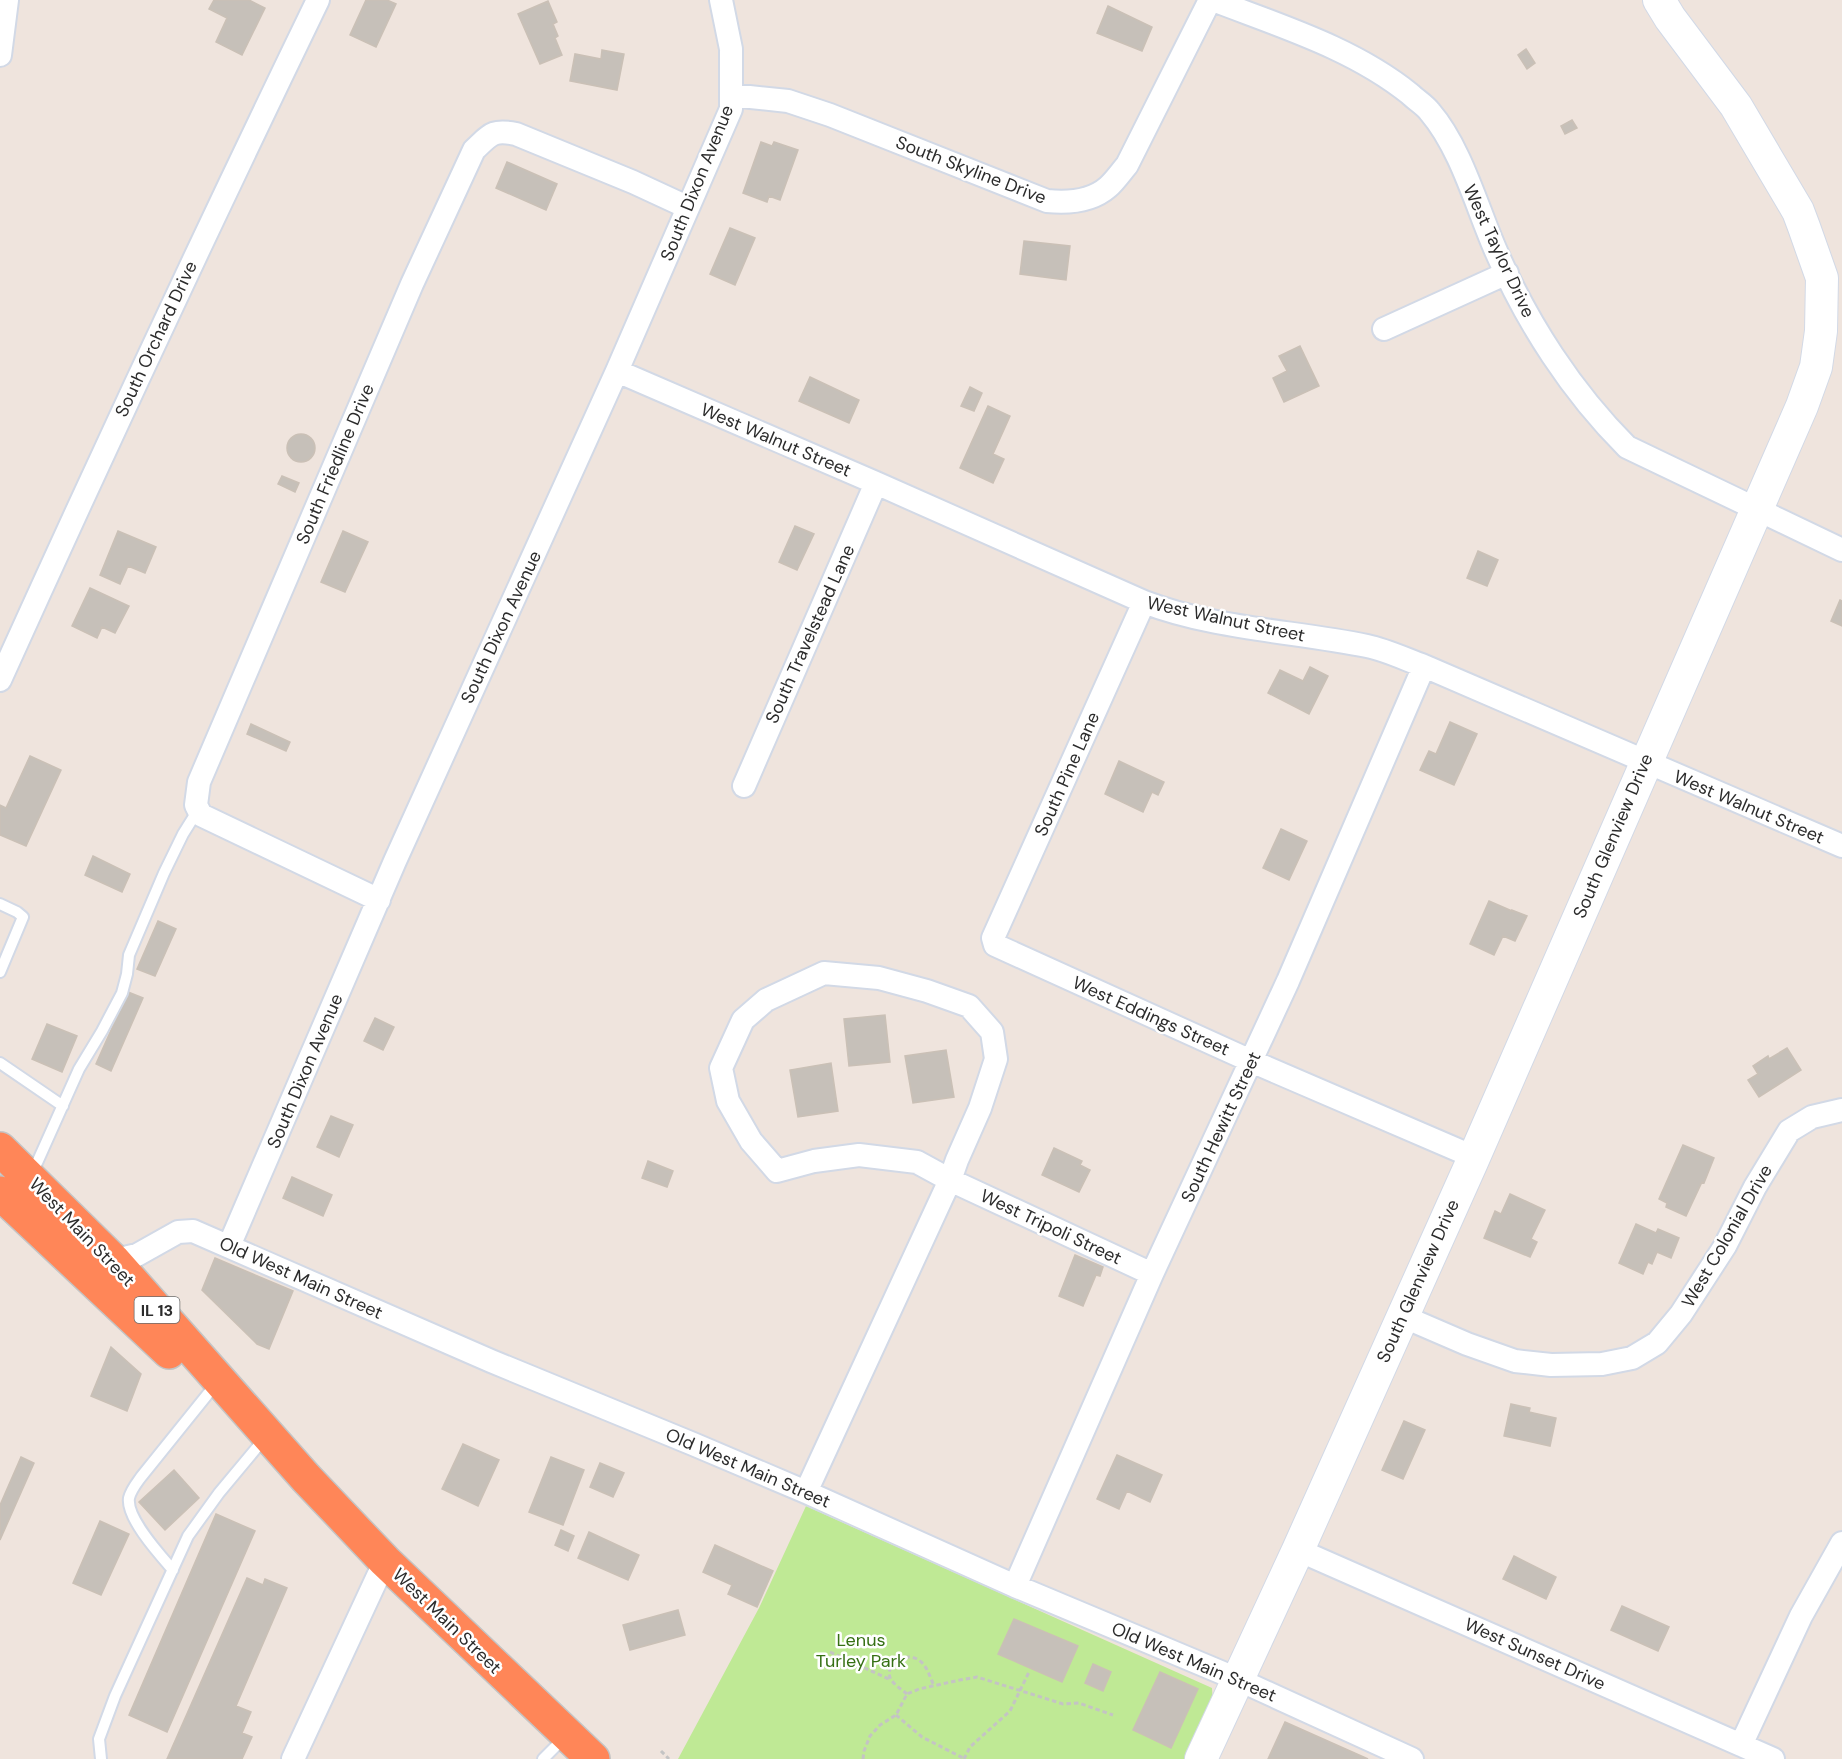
<svg xmlns="http://www.w3.org/2000/svg" width="1842" height="1759" font-family="'DM Sans',sans-serif">
<style>
.green{fill:#bfe995}
.building{fill:#c6c0b9;stroke:#cac0b6;stroke-width:1.5}
.lines{fill:none;stroke-linecap:round;stroke-linejoin:round}
.lane-casing{stroke:#d2d9e6;stroke-width:14}
.street-casing{stroke:#d2d9e6;stroke-width:26}
.secondary-casing{stroke:#d2d9e6;stroke-width:34}
.highway-casing{stroke:#c4c4c4;stroke-width:36}
.path{stroke:#c4c4c4;stroke-width:3;stroke-dasharray:4.5 3;stroke-linecap:butt}
.lane{stroke:#fff;stroke-width:10}
.street{stroke:#fff;stroke-width:22}
.secondary{stroke:#fff;stroke-width:32}
.highway{stroke:#ff8658;stroke-width:33}
.labels{text-anchor:middle;dominant-baseline:central;stroke-width:5;stroke-linejoin:round;paint-order:stroke}
.shield{fill:#fff;stroke:#6b6b6b;stroke-width:1.5}
.shield-label{font-size:16px;font-weight:bold;fill:#2c2c2c}
.street-label{font-size:18px;fill:#2c2c2c;stroke:#fff}
.park-label{font-size:18px;fill:#367014;stroke:#fff}
</style>
<rect width="100%" height="100%" fill="#efe4dd"/>
<path class="green" d="M806 1506 1212 1688 1213 1707 1189 1759H678L759 1608Z"/>
<path class="building" d="M214 0H249L265 8 242 55 216 42 227 18 209 9Z
M366 0H387L396 4 376 47 350 35Z
M548 1 557 22 553 24 558 36 555 38 562 55 540 64 518 14Z
M1108 6 1152 27 1142 51 1097 33Z
M1526 49 1535 63 1527 69 1518 55Z
M602 50 624 54 617 90 570 81 575 54 601 59Z
M1572 120 1577 128 1565 134 1561 126Z
M761 142 772 146 774 142 798 150 780 200 769 196 767 202 743 193Z
M507 162 557 184 546 210 496 188Z
M730 228 755 238 735 285 710 274Z
M1024 241 1070 246 1066 280 1020 274Z
M1300 346 1319 386 1284 402 1273 378 1287 371 1279 356Z
M810 377 859 400 849 423 799 401Z
M970 387 982 393 974 411 961 406Z
M988 406 1010 416 993 454 1004 459 993 483 960 468Z
M287 448a14 14 0 1 1 28 0a14 14 0 1 1-28 0Z
M282 476 299 483 295 492 278 484Z
M795 526 814 534 797 570 779 562Z
M118 531 156 547 145 573 128 566 120 584 100 575Z
M343 531 368 542 345 592 321 582Z
M1478 551 1498 560 1487 586 1467 578Z
M90 588 129 606 115 633 102 627 97 638 72 626Z
M1840 600 1842 601V626L1831 621Z
M1310 667 1328 676 1309 714 1268 693 1280 670 1303 681Z
M1450 722 1477 734 1454 785 1420 770 1429 751 1436 754Z
M251 724 290 742 286 751 247 734Z
M30 756 61 770 26 846 0 835V805L6 808Z
M1119 761 1164 782 1158 795 1152 792 1143 812 1105 794Z
M1281 829 1307 841 1289 880 1263 868Z
M93 856 130 874 122 892 85 875Z
M1489 901 1512 911V910L1527 916 1515 941 1503 936 1494 955 1470 944Z
M158 921 176 929 155 976 137 969Z
M128 992 143 998 111 1071 96 1064Z
M885 1015 890 1062 849 1066 844 1019Z
M375 1018 394 1027 383 1050 364 1041Z
M47 1024 77 1036 62 1072 32 1059Z
M1787 1048 1801 1070 1759 1097 1748 1080 1758 1074 1753 1066 1768 1056 1769 1059Z
M946 1050 954 1097 913 1103 905 1056Z
M831 1063 838 1111 798 1117 790 1070Z
M331 1116 353 1125 339 1157 317 1147Z
M1683 1145 1714 1158 1704 1183 1702 1182 1686 1216 1666 1207 1667 1203 1659 1199Z
M1054 1148 1082 1161 1080 1165 1090 1170 1079 1192 1042 1175Z
M648 1161 673 1171 667 1187 642 1178Z
M292 1177 332 1195 323 1216 283 1198Z
M1510 1194 1545 1210 1531 1239 1537 1242 1530 1257 1484 1238 1495 1211 1501 1214Z
M1636 1224 1656 1233 1658 1229 1679 1238 1671 1258 1657 1252 1652 1264 1648 1262 1643 1274 1619 1263Z
M1075 1255 1103 1267 1100 1276 1096 1275 1083 1306 1059 1296Z
M215 1258 293 1291 269 1349 257 1344 202 1290Z
M111 1347 141 1374 127 1411 91 1396Z
M1511 1404 1530 1408 1529 1412 1556 1418 1550 1446 1504 1436Z
M1404 1421 1425 1430 1403 1479 1382 1470Z
M463 1444 499 1460 478 1506 442 1489Z
M1117 1455 1162 1475 1150 1502 1127 1491 1119 1509 1097 1499Z
M21 1457 34 1463 0 1540V1505Z
M551 1457 584 1470 563 1525 529 1512Z
M600 1463 624 1473 613 1497 590 1487Z
M174 1470 199 1498 165 1530 139 1502Z
M216 1514 255 1531 167 1732 129 1715Z
M100 1521 129 1534 101 1595 73 1583Z
M561 1530 574 1536 568 1551 555 1545Z
M589 1532 639 1555 628 1580 578 1558Z
M715 1545 773 1571 757 1607 728 1594 732 1585 703 1572Z
M1514 1556 1556 1577 1546 1599 1503 1579Z
M247 1578 263 1585 265 1579 287 1588 236 1706 251 1712 242 1733 252 1737 242 1759H167Z
M1622 1606 1669 1627 1658 1651 1611 1630Z
M678 1610 685 1635 630 1650 623 1625Z
M1014 1619 1078 1646 1062 1682 998 1654Z
M1093 1664 1111 1672 1103 1691 1085 1683Z
M1160 1672 1198 1689 1171 1748 1133 1730Z
M1285 1722 1368 1759H1268Z"/>
<g class="lines">
<g class="lane-casing">
<path id="lane" d="M0 904 17 912 23 917 0 972
M0 1063 63 1106
M32 1174 79 1069 102 1031 122 993 127 974 129 955 164 873 183 834 198 810
M173 1570C160 1555 126 1518 129 1498 131 1490 136 1484 141 1477L211 1390
M101 1759 99 1739 115 1696 188 1536 219 1493 264 1439
M543 1759 564 1738"/>
</g>
<g class="street-casing">
<path id="street" d="M1213 0C1280 26 1353 48 1410 94 1416 100 1425 105 1430 112 1461 148 1477 208 1496 251 1527 323 1572 392 1627 447L1842 550
M0 55 7 0
M731 95 788 101 830 115 1047 201C1067 203 1091 202 1108 187 1115 181 1121 172 1127 165L1210 0
M1384 329 1507 273
M617 371 876 483 1144 602C1214 629 1294 631 1367 646 1386 650 1405 659 1424 666L1842 846
M1144 602 993 938 995 945 1251 1061 1474 1157
M0 680C103 452 209 225 318 0
M744 786 876 483
M379 900 201 815 196 805 199 782 412 284 474 150C490 135 492 129 516 134L633 182 687 207
M824 973 879 978 927 991 969 1006 992 1032 996 1059 980 1108 957 1160 950 1180 917 1162 859 1155 814 1161 777 1171 751 1141 728 1101 721 1068 743 1020 766 1000Z
M229 1246 395 861 617 371 731 109V49L721 0
M102 1263 137 1255 178 1232 193 1231 491 1361 693 1444 806 1492 1015 1586 1237 1679 1412 1759
M1402 1316 1467 1344 1515 1361 1551 1365 1602 1364 1632 1358 1657 1343 1681 1314 1725 1246 1755 1187 1789 1131 1812 1117 1842 1110
M806 1492 950 1180 1152 1274
M1298 1550 1773 1759
M1015 1586 1152 1274 1288 981 1424 666
M1741 1745 1801 1616 1842 1543
M293 1759 385 1561"/>
</g>
<g class="secondary-casing">
<path id="secondary" d="M1201 1759 1298 1550 1472 1162 1802 406 1816 367 1821 331 1822 278 1804 227 1798 211 1736 106 1670 18 1659 0"/>
</g>
<g class="highway-casing">
<path id="highway" d="M0 1149 113 1260 306 1478 385 1561 593 1759
M0 1193 169 1352"/>
</g>
<path class="path" d="M830 1652 891 1680
M907 1694C902 1690 896 1686 892 1681 881 1667 905 1649 920 1661 927 1666 930 1677 934 1686
M896 1715 922 1737 965 1759
M661 1751 669 1759
M863 1759 864 1751 870 1736 880 1725 896 1715 907 1694 919 1689 960 1680 977 1677 1063 1704 1079 1703 1113 1715
M964 1759 970 1747 1010 1711 1029 1672"/>
<use href="#lane" class="lane"/>
<use href="#street" class="street"/>
<use href="#secondary" class="secondary"/>
<use href="#highway" class="highway"/>
</g>
<g class="labels">
<rect class="shield" x="134.5" y="1297" width="45" height="26" rx="4.5"/>
<g class="shield-label">
<text x="157" y="1310">IL 13</text>
</g>
<g class="street-label">
<text transform="translate(971 170) rotate(21)">South Skyline Drive</text>
<text transform="translate(697 183) rotate(-68)">South Dixon Avenue</text>
<text transform="translate(1499 251) rotate(65)">West Taylor Drive</text>
<text transform="translate(156 339) rotate(-65)">South Orchard Drive</text>
<text transform="translate(776 440) rotate(23)">West Walnut Street</text>
<text transform="translate(335 464) rotate(-67)">South Friedline Drive</text>
<text transform="translate(1226 619) rotate(12)">West Walnut Street</text>
<text transform="translate(501 627) rotate(-65)">South Dixon Avenue</text>
<text transform="translate(810 634) rotate(-66)">South Travelstead Lane</text>
<text transform="translate(1067 774) rotate(-66)">South Pine Lane</text>
<text transform="translate(1749 807) rotate(23)">West Walnut Street</text>
<text transform="translate(1613 836) rotate(-67)">South Glenview Drive</text>
<text transform="translate(1151 1016) rotate(24)">West Eddings Street</text>
<text transform="translate(305 1071) rotate(-67)">South Dixon Avenue</text>
<text transform="translate(1221 1127) rotate(-65)">South Hewitt Street</text>
<text transform="translate(1051 1227) rotate(25)">West Tripoli Street</text>
<text transform="translate(82 1232) rotate(46)">West Main Street</text>
<text transform="translate(1727 1236) rotate(-60)">West Colonial Drive</text>
<text transform="translate(301 1278) rotate(24)">Old West Main Street</text>
<text transform="translate(1418 1281) rotate(-66)">South Glenview Drive</text>
<text transform="translate(748 1468) rotate(23)">Old West Main Street</text>
<text transform="translate(447 1621) rotate(44)">West Main Street</text>
<text transform="translate(1535 1654) rotate(24)">West Sunset Drive</text>
<text transform="translate(1194 1662) rotate(23)">Old West Main Street</text>
</g>
<g class="park-label">
<text x="861" y="1640">Lenus<tspan x="861" dy="21">Turley Park</tspan></text>
</g>
</g>
</svg>
